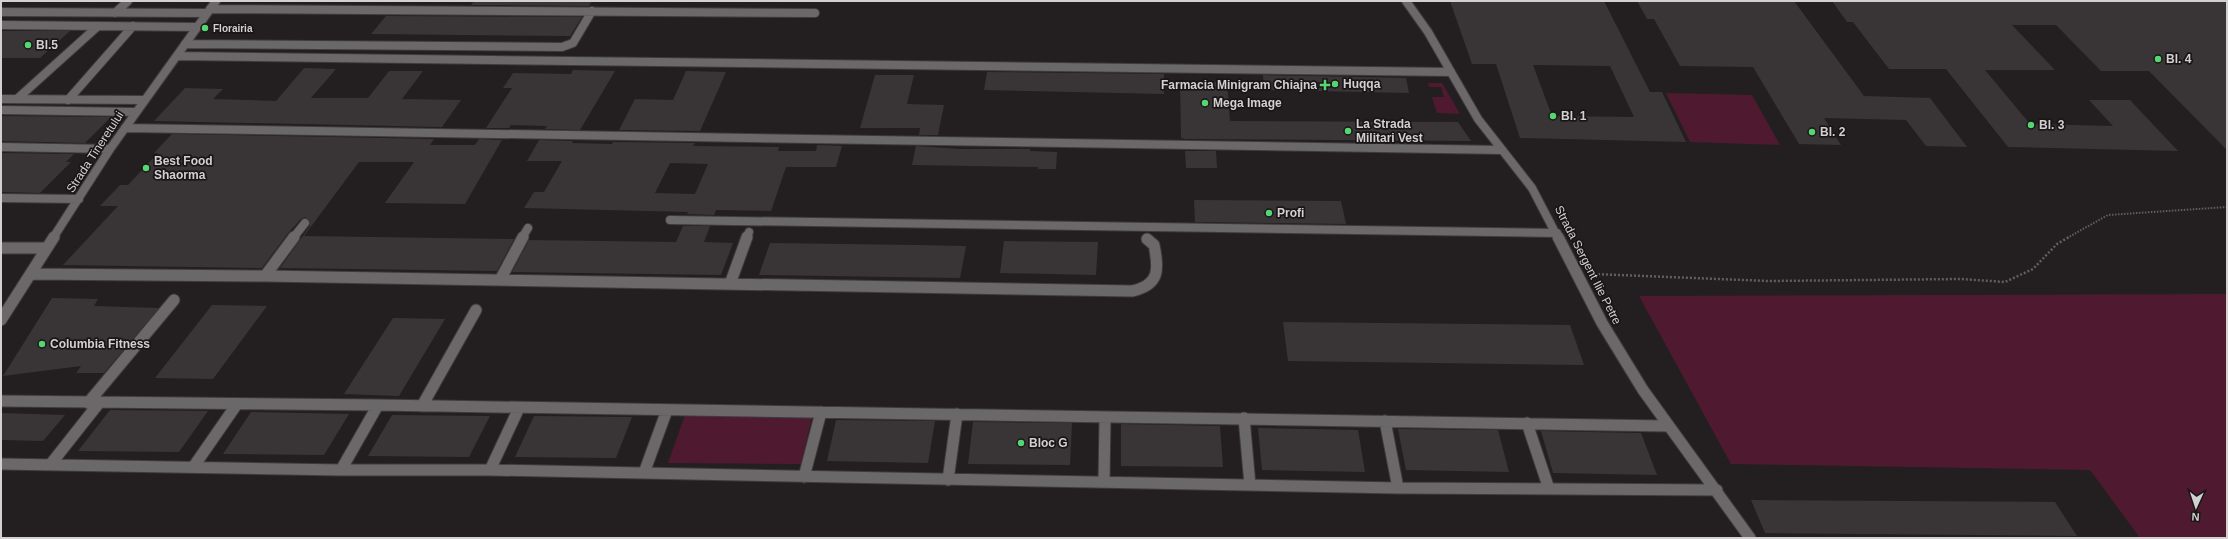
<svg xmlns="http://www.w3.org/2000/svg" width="2228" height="539" font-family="Arial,sans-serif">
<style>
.green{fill:#4f1a30}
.building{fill:#393536;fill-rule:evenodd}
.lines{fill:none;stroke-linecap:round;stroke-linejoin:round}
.minor-far1-casing{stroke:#3f3b3c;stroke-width:10}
.minor-casing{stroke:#3f3b3c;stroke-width:13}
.path-far1{stroke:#625e5f;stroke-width:2;stroke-dasharray:1.5 1.5;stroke-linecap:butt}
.path{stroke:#625e5f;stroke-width:2.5;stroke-dasharray:2 2;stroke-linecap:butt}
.minor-far1{stroke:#6b6869;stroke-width:8}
.minor{stroke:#6b6869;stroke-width:11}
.poi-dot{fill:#56d671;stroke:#1a1517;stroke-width:1.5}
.labels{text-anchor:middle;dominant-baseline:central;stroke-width:3.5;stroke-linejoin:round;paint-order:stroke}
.far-poi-label{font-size:10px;font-weight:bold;fill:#d3d0d1;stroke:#1a1517;text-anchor:start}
.poi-label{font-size:12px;font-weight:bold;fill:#d3d0d1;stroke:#1a1517;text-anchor:start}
.street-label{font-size:12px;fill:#d3d0d1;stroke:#1a1517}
</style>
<rect width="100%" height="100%" fill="#231f20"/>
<path class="green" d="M1428 83H1442L1460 114 1437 113 1432 97H1444L1441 87H1429Z
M1666 93 1752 95 1780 145 1690 142Z
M2227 294V538H2140L2090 470 1731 464 1639 296Z
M685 415 812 416 801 464 668 463Z"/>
<path class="building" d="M474 1H592L589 6 471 5Z
M1450 1H1604L1650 92H1662L1686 142 1520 138 1496 64H1472ZM1533 65 1610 66 1634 117 1552 116Z
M1637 1H1794L1864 96 1930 98 1967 147 1926 146 1906 120 1824 118 1841 145 1799 144 1753 67 1680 66 1654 19H1647Z
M1832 1H2227V150L2149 71H2101L2056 25H2012L2055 70H1985L2030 124 2113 126 2089 100H2130L2178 151 2008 147 1946 69H1889L1853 22H1847Z
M386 16 582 17 570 36 371 34Z
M1 31H70L40 58H1Z
M304 68 336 69 311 98H368L389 71H423L402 99 461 100 442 127 154 121 185 88 223 89 213 99 276 101Z
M573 70 615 71 580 130 545 129 547 126 511 125 509 128H486L512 88H503L513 73 571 74Z
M686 71 726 72 700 131 619 130 635 99 673 100Z
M987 72 1164 74V94L984 90Z
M875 75H914L907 104 944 105 938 135H919L920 128H860Z
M1263 75 1406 78 1409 93 1264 90Z
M1180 82H1227L1230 121 1458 122 1471 141 1185 139 1181 138Z
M1 116 111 117 85 143 1 141Z
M172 134 434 139 430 145H475L479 139 502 140 465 204 385 203 414 162H359L304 236 514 239 497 271 280 268 310 226V221L305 217 301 219 288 233 262 268 63 265 118 206H100L120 185H128L158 153H154Z
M539 140 573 141 572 143 612 144 613 142 695 143 693 146 779 147 778 151H816L817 145 842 146 836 167H786L771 211 716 210 714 215 687 214 688 212 524 208 534 192H544L562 161H527ZM670 163 708 164 695 194 655 193Z
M916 146 961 149H1030V151L1057 152 1056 169H1038V167L912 165Z
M1185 151H1216L1217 168H1186Z
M1 153 74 154 66 162H71L40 193 1 192Z
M1194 200 1341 201 1346 224 1195 222Z
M683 226H710L704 242 733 243 721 275 512 272 529 240 676 242Z
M1004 241 1098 242 1096 275 1000 273Z
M770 243 916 245 966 246 960 278 759 275Z
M52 298 98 299 94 306 159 308 104 373H76L81 366 3 376Z
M212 305 267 306 213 379 155 378Z
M393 318 445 319 399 396 344 394Z
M1283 322 1570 325 1584 365 1288 361Z
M110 410 208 411 179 452 78 451Z
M251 412 349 414 324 455 223 454Z
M1 413 65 415 43 441 1 440Z
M392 415 490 416 469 457 368 456Z
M534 416 632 417 616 458 515 457Z
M836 420 935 421 928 463 827 461Z
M973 422 1072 423 1070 465 968 464Z
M1121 424 1220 426 1223 467 1121 466Z
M1258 428 1358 430 1365 472 1262 470Z
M1398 429 1498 430 1509 472 1406 470Z
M1541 431 1641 433 1657 475 1553 473Z
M1751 500 2055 502 2077 536 1765 533Z"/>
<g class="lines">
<g class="minor-far1-casing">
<path id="minor-far1" d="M1406 1 1428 32 1478 119 1532 188 1558 238
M210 9 815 13
M1 12 207 13
M115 13 128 1
M1 25 197 27
M185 44 562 47 573 43 592 11
M177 56 1451 72
M1 99 144 100
M17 99 98 26
M68 100 133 26
M1 110 136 112
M125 128 1502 150
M1 147 110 149
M1 198 79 199
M670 220 1557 233
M53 238 110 149 216 1
M293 238 305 223
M522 238 528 228
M747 238 749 232"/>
</g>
<g class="minor-casing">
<path id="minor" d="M1558 237 1602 323 1643 390 1750 538
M1 248H47
M31 274 265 276 1132 291C1160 285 1159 269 1154 245L1147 239
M265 276 294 237
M500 280 523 237
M730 284 747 237
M1 320 54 237
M1 401 378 405 1667 426
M88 403 174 300
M422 406 476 310
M1244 418 1250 485
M1385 421 1398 488
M1527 423 1549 489
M1 464 341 470H490L1398 488 1717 490
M50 465 99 403
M194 466 237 404
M341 470 378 405
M490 470 519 408
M644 473 667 410
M804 477 821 412
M948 480 957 414
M1104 482 1105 417"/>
</g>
<path class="path-far1" d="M2067 238 2108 215 2227 207"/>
<path class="path" d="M1594 274 1768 281 1961 279 2005 282 2033 269 2057 244 2069 237"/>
<use href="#minor-far1" class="minor-far1"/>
<use href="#minor" class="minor"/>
</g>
<g class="poi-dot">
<circle cx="205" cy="28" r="4"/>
<circle cx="28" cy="45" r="4"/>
<circle cx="2158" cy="59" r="4"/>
<circle cx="1335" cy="84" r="4"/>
<path d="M1323 79h4v4h4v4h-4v4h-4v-4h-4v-4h4z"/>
<circle cx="1205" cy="103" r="4"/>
<circle cx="1553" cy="116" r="4"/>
<circle cx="2031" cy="125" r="4"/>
<circle cx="1348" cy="131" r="4"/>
<circle cx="1812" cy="132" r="4"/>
<circle cx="146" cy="168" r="4"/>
<circle cx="1269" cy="213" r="4"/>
<circle cx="42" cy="344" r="4"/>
<circle cx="1021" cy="443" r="4"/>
</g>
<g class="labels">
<g class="far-poi-label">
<text x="213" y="28">Florairia</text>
</g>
<g class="poi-label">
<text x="36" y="45">Bl.5</text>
<text x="2166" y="59">Bl. 4</text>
<text x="1343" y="84">Huqqa</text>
<text x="1317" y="85" text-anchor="end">Farmacia Minigram Chiajna</text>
<text x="1213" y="103">Mega Image</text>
<text x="1561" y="116">Bl. 1</text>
<text x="1356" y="124">La Strada<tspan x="1356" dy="14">Militari Vest</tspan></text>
<text x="2039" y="125">Bl. 3</text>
<text x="1820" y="132">Bl. 2</text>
<text x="154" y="161">Best Food<tspan x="154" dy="14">Shaorma</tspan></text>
<text x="1277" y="213">Profi</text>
<text x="50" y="344">Columbia Fitness</text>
<text x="1029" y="443">Bloc G</text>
</g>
<g class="street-label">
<text transform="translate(95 152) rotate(-57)">Strada Tineretului</text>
<text transform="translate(1588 265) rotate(63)">Strada Sergent Ilie Petre</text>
</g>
</g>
<rect width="2228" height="539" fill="none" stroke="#d3d0d1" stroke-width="4"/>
<g transform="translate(2196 507) rotate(183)" stroke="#1a1517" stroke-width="3" paint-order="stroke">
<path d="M0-3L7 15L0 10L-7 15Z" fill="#d3d0d1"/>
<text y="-6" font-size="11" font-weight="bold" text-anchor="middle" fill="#d3d0d1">N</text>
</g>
</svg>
